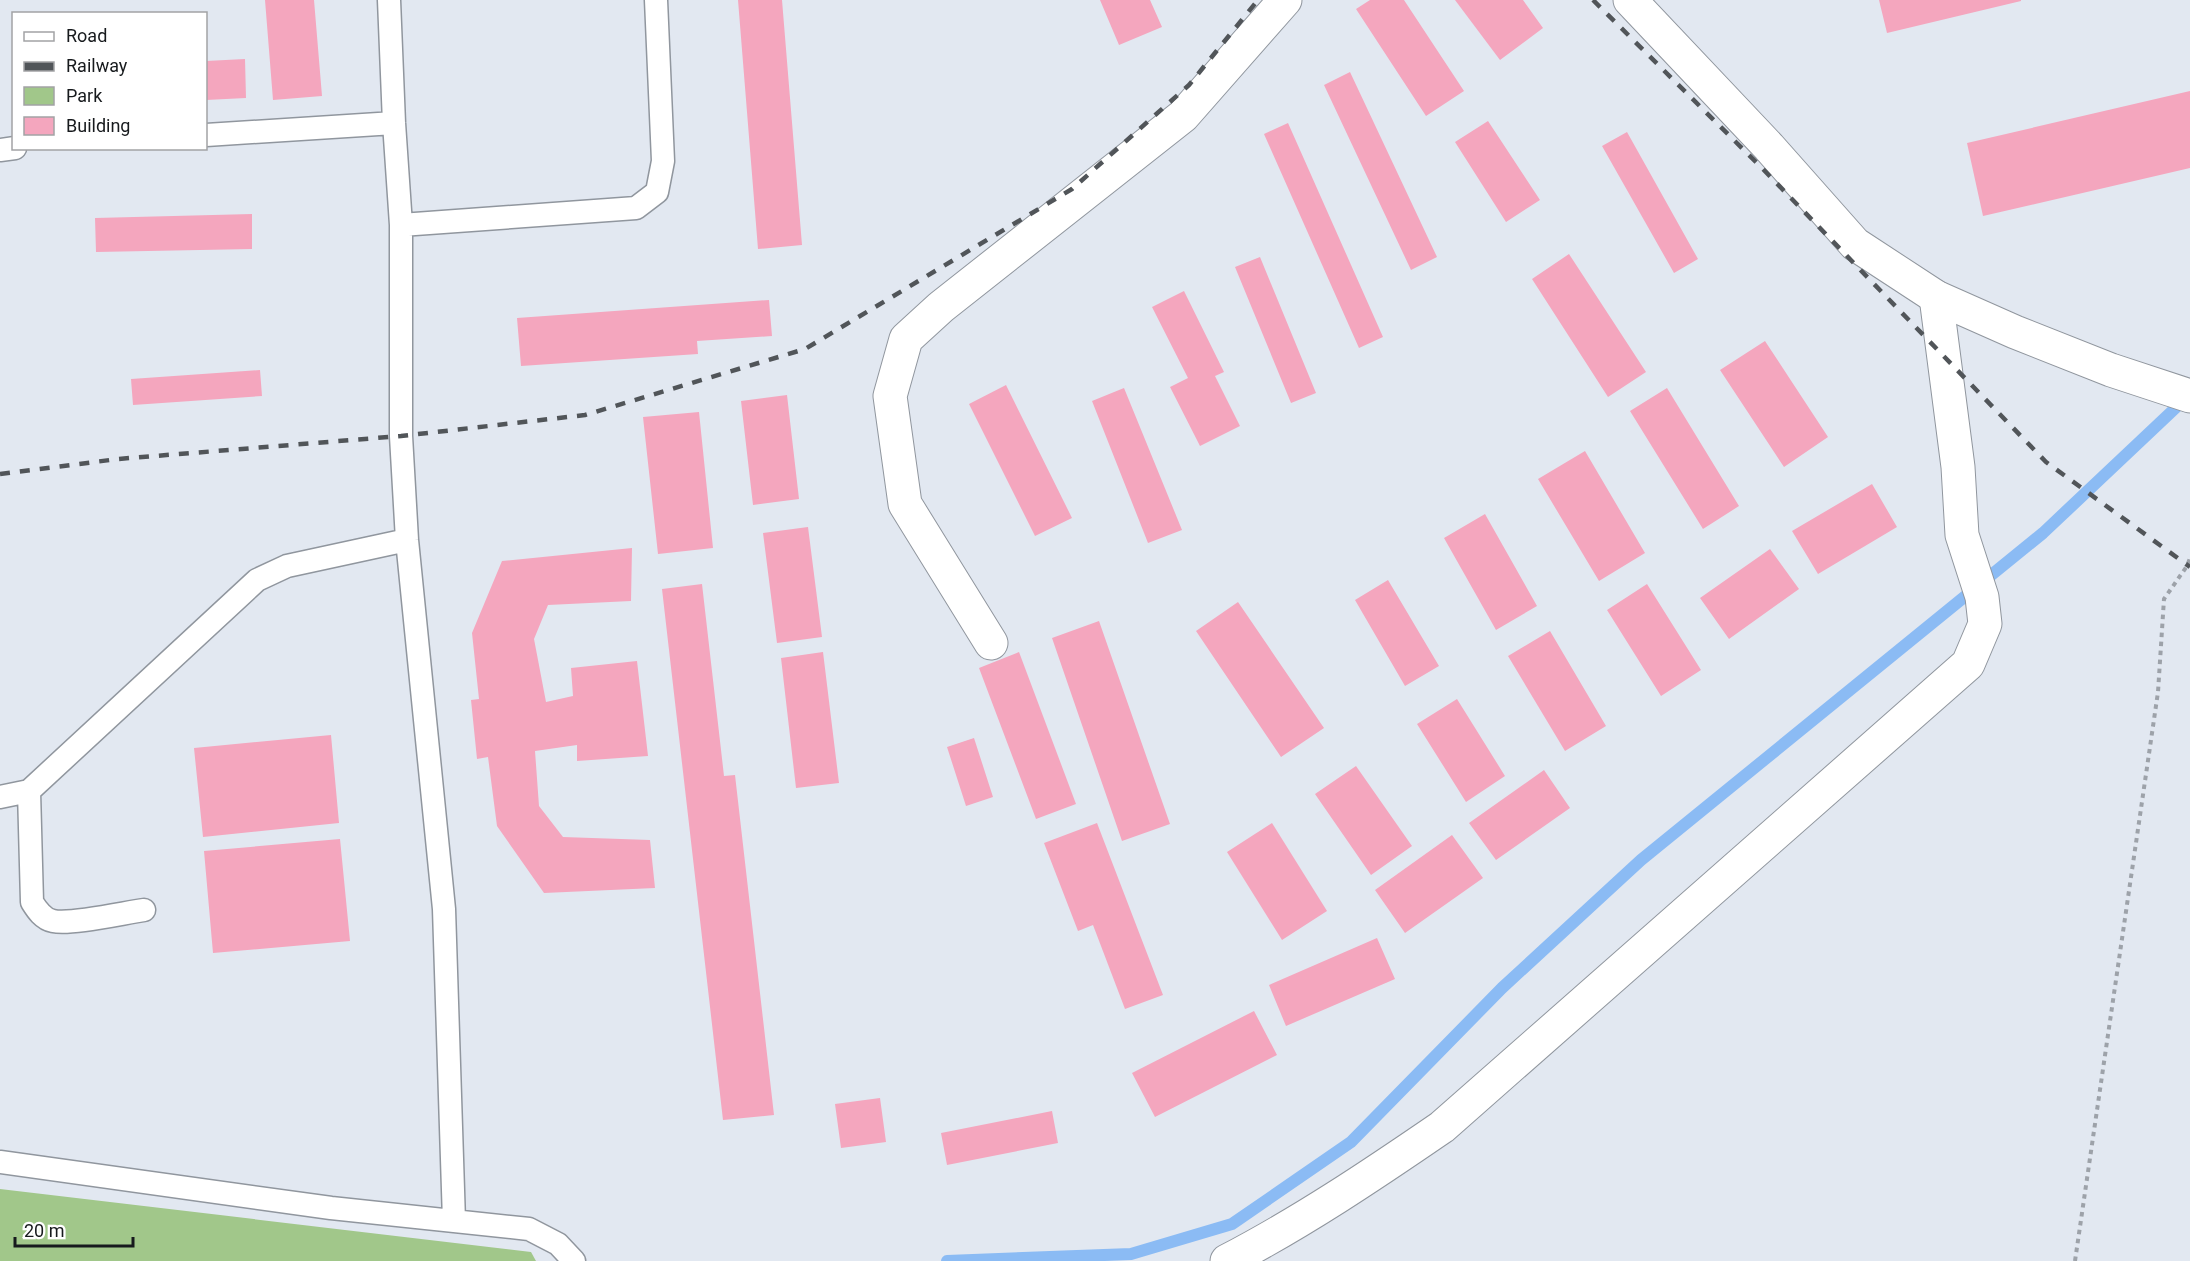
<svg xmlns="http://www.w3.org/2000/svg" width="2190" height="1261" font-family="Roboto,sans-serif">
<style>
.green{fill:#a1c78a}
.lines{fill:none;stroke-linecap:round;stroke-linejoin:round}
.stream{stroke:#8bbbf4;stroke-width:12}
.building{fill:#f4a6be}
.service-casing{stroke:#90969e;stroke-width:25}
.minor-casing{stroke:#90969e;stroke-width:35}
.tertiary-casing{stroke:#90969e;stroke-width:35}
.path{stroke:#9da2a9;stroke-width:4;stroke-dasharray:4.5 4.5;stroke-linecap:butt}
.service{stroke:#fff;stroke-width:22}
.minor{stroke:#fff;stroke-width:33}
.tertiary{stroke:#fff;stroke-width:33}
.rail{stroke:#515559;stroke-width:4.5;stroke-dasharray:10 10;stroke-linecap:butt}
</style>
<rect width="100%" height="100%" fill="#e2e8f1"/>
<path class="green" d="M0 1189 531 1252 536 1261H0Z"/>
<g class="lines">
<path class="stream" d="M947 1261 1131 1254 1232 1224 1351 1142 1502 988 1641 860 2043 533 2185 399"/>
</g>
<path class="building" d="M265 0H314L322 96 273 100Z
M738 0H782L802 245 758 249Z
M1100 0H1150L1162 27 1119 45Z
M1370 0H1404L1464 91 1426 116 1356 9Z
M1455 0H1523L1543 28 1500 60Z
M1879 0H2021V1L1887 33Z
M245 59 246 98 206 100V61Z
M1350 72 1437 257 1411 270 1324 85Z
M2190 91V168L1983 216 1967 143Z
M1488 121 1540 200 1506 222 1455 142Z
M1288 123 1383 337 1359 348 1264 134Z
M1627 132 1698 259 1674 273 1602 146Z
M252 214V249L96 252 95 218Z
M1569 254 1646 372 1608 397 1532 279Z
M1260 257 1316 393 1291 403 1235 267Z
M1184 291 1224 372 1215 376 1240 426 1200 446 1170 387 1188 378 1152 307Z
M769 300 772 336 697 341 698 354 521 366 517 318Z
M1765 341 1828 437 1784 467 1720 370Z
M260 370 262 396 133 405 131 379Z
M1006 385 1072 518 1035 536 969 404Z
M1124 388 1182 530 1148 543 1092 401Z
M1667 388 1739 506 1703 529 1630 411Z
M787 395 799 499 753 505 741 401Z
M699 412 713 548 658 554 643 417Z
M1585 451 1645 553 1599 581 1538 479Z
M1872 484 1897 527 1818 574 1792 531Z
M1485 514 1537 606 1496 630 1444 538Z
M808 527 822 637 777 643 763 533Z
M632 548 631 601 548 605 534 639 546 702 573 696 571 668 637 661 648 756 577 761V745L535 751 539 806 563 837 650 840 655 888 544 893 497 826 488 757 477 759 471 700 479 699 472 633 502 561Z
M1770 549 1799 589 1729 639 1700 598Z
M1388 580 1439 666 1405 686 1355 600Z
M702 584 724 776 735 775 774 1115 723 1120 662 589Z
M1647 584 1701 670 1661 696 1607 610Z
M1238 602 1324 728 1281 757 1196 631Z
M1099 621 1170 824 1122 841 1052 638Z
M1550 631 1606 726 1565 751 1508 656Z
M823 652 839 783 796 788 781 658Z
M1019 652 1076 804 1036 819 979 668Z
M1457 699 1505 776 1466 802 1417 724Z
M331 735 339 823 203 837 194 748Z
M974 738 993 797 966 806 947 747Z
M1356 766 1412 846 1371 875 1315 794Z
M1544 770 1570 808 1496 860 1469 823Z
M1097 823 1163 995 1125 1009 1093 925 1078 931 1044 843Z
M1272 823 1327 911 1282 940 1227 852Z
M1452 835 1483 878 1405 933 1375 890Z
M340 839 350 941 213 953 204 851Z
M1377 938 1395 979 1286 1026 1269 985Z
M1254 1011 1277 1055 1155 1117 1132 1073Z
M880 1098 886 1142 841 1148 835 1104Z
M1052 1111 1058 1143 947 1165 941 1133Z"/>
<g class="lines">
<g class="service-casing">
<path id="service" d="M389 0 394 123 401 225 636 208 657 192 663 161 656 0
M206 135 394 123
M0 150 15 148
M401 225V436L407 540 444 909 454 1221
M29 791 32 902C37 910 43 919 53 921 71 925 123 913 144 910
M0 797 29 791 257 580 287 566 407 540
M0 1162 331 1208 529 1229 558 1244 574 1261"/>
</g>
<g class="minor-casing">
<path id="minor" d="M991 643 905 504 890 396 906 339 941 307 1183 116 1285 0
M1227 1261C1302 1222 1372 1175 1442 1127L1968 664 1985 624 1982 597 1962 535 1958 467 1936 297"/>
</g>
<g class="tertiary-casing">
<path id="tertiary" d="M1630 0 1769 147 1855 244 1936 297 2015 332 2111 370 2190 396"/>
</g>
<path class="path" d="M2075 1261 2158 692 2164 599 2187 566 2190 558"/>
<use href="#service" class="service"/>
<use href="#minor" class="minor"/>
<use href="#tertiary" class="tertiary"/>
<path class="rail" d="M1593 0 1760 166 2046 462 2190 567
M0 474 118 459 401 436 585 415 805 349 1072 189 1189 85 1258 0"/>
</g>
<rect x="12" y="12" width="195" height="138" fill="#ffffff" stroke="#a2a3a5" stroke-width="1.5"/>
<rect x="24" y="32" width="30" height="9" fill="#ffffff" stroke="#a2a3a5" stroke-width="1.5"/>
<text x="66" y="42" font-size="18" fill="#171a1d">Road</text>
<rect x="24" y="62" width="30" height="9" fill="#515559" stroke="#a2a3a5" stroke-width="1.5"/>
<text x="66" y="72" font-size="18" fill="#171a1d">Railway</text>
<rect x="24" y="87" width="30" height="18" fill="#a1c78a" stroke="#a2a3a5" stroke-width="1.5"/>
<text x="66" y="102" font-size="18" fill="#171a1d">Park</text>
<rect x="24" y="117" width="30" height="18" fill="#f4a6be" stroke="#a2a3a5" stroke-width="1.5"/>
<text x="66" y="132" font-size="18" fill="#171a1d">Building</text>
<path d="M15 1237v9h118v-9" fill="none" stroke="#171a1d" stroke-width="3"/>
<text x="24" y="1237" font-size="18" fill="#171a1d" stroke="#ffffff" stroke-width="4.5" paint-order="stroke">20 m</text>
</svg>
